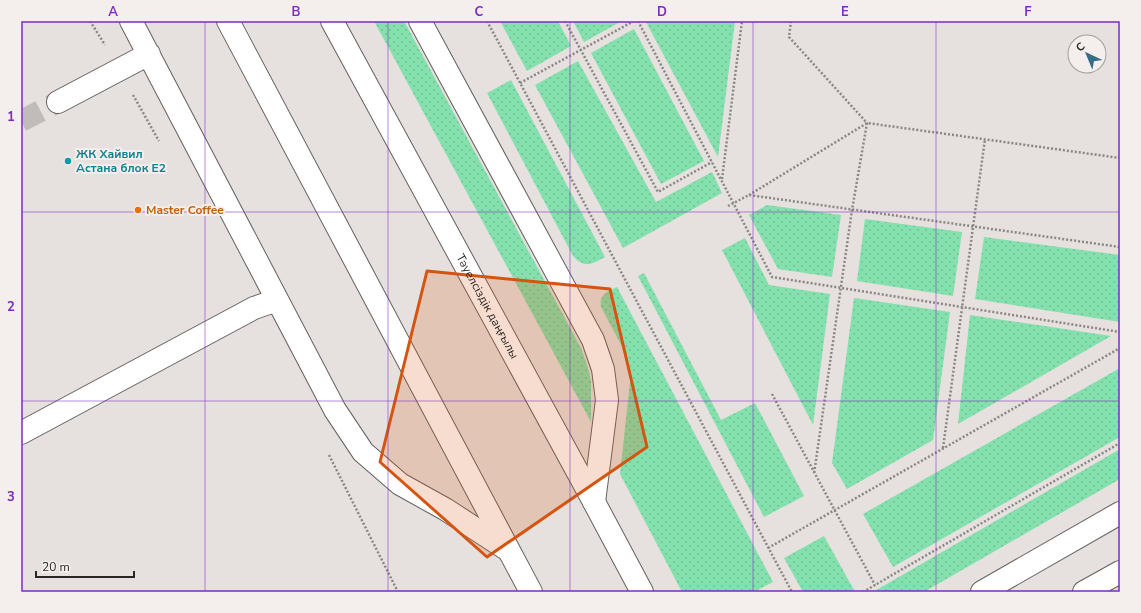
<svg xmlns="http://www.w3.org/2000/svg" width="1141" height="613" font-family="'Nunito Sans',sans-serif">
<style>
.grass{fill:url(#grass-dots)}
.lines{fill:none;stroke-linecap:round;stroke-linejoin:round}
.minor-tunnel{stroke:#c0bcba;stroke-width:22;stroke-dasharray:22 11;stroke-linecap:butt}
.minor-casing{stroke:#64605e;stroke-width:24}
.major-casing{stroke:#64605e;stroke-width:24}
.path{stroke:#8a8685;stroke-width:2.5;stroke-dasharray:2 2;stroke-linecap:butt}
.minor{stroke:#fff;stroke-width:22}
.major{stroke:#fff;stroke-width:22}
.marked{fill:#d5540f;fill-opacity:0.2;stroke:#d5540f;stroke-width:3;stroke-linejoin:round}
.grid{fill:none;stroke:#7b2cbf;stroke-width:1;stroke-opacity:0.55}
.culture-dot{fill:#0f9aa8;stroke:#f4eeec;stroke-width:1.5}
.food-dot{fill:#e8710a;stroke:#f4eeec;stroke-width:1.5}
.labels{text-anchor:middle;dominant-baseline:central;stroke-width:4;stroke-linejoin:round;paint-order:stroke}
.culture-label{font-size:12px;font-weight:bold;fill:#0d838f;stroke:#f4eeec;text-anchor:start}
.food-label{font-size:12px;font-weight:bold;fill:#c56008;stroke:#f4eeec;text-anchor:start}
.street-label{font-size:12px;fill:#292726;stroke:#f4eeec}
.neatline{fill:none;stroke:#7b2cbf;stroke-width:1.5}
.grid-label{font-size:13px;text-anchor:middle;font-weight:bold;fill:#7b2cbf}
</style>
<defs>
<pattern id="grass-dots" width="8" height="8" patternUnits="userSpaceOnUse"><rect width="8" height="8" fill="#84e0ac"/><path d="M2 2h.1M6 6h.1" fill="none" stroke="#72c094" stroke-width="1.8" stroke-linecap="round"/></pattern>
</defs>
<rect width="100%" height="100%" fill="#e6e1df"/>
<path class="grass" d="M374 21H404L581 348 588 368 591 381V422Z
M500 21H558L571 46 527 71Z
M573 21H622L584 42Z
M646 21H735L718 157 646 22Z
M634 29 704 161 661 184 591 53Z
M578 61 656 202 712 172 722 193 623 248 535 85Z
M511 80 605 257C592 264 585 269 573 256L487 93Z
M767 205 841 215 832 277 778 269 749 215Z
M865 219 962 232 953 296 857 281Z
M984 237 1120 255V322L975 299Z
M745 238 769 285 830 294 813 425 722 250Z
M644 273 721 420 755 403 804 496 764 517 638 276Z
M617 287 773 582 754 592H682L620 474 630 382V368L626 354 601 307C599 294 607 292 617 287Z
M854 298 950 312 933 440 847 489 832 463Z
M970 315 1111 336 958 424Z
M1120 368V437L893 567 863 514Z
M1120 449V479L924 592H873Z
M824 536 854 590 851 592H803L784 558Z"/>
<g class="lines">
<path class="minor-tunnel" d="M21 121 58 102"/>
<g class="minor-casing">
<path id="minor" d="M131 21 335 410 363 452 400 484 445 509 508 550
M420 21 593 340 603 369 607 400 594 502
M58 102 149 54
M21 433 254 308 277 300
M982 592 1120 513
M1084 592 1120 572"/>
</g>
<g class="major-casing">
<g id="major">
<path d="M228 21 531 592"/>
<path id="s1" d="M332 21 594 502 642 592"/>
</g>
</g>
<path class="path" d="M90 21 105 45
M487 21 792 592
M565 21 658 192 712 162
M638 21 772 277 1120 332
M791 21 789 37 867 123 852 210 814 474
M520 83 634 21
M133 95 159 141
M722 179 742 21
M749 195 867 123 1120 158
M728 206 749 195 1120 247
M772 394 875 585
M943 448 985 139
M329 455 398 592
M768 548 1120 348
M863 592 1120 443"/>
<use href="#minor" class="minor"/>
<use href="#major" class="major"/>
</g>
<path class="marked" d="M427 271 610 289 647 447 487 557 380 462Z"/>
<path class="grid" d="M205 21V592M388 21V592M570 21V592M753 21V592M936 21V592M21 212H1120M21 401H1120"/>
<circle class="culture-dot" cx="68" cy="161" r="4"/>
<circle class="food-dot" cx="138" cy="210" r="4"/>
<g class="labels">
<g class="culture-label">
<text x="76" y="154">ЖК Хайвил<tspan x="76" dy="14">Астана блок E2</tspan></text>
</g>
<g class="food-label">
<text x="146" y="210">Master Coffee</text>
</g>
<g class="street-label">
<text stroke="none"><textPath href="#s1" startOffset="325">Тәуелсіздік даңғылы</textPath></text>
</g>
</g>
<rect width="1141" height="613" fill="none" stroke="#f4eeec" stroke-width="44"/>
<g transform="translate(1087 54) rotate(316)"><circle r="19" fill="#f4eeec" stroke="#a39e9d"/>
<path d="M0-3L7 15L0 10L-7 15Z" fill="#376b87"/>
<text y="-6" font-size="11" font-weight="bold" text-anchor="middle" fill="#292726">С</text>
</g>
<path d="M36 571v6h98v-6" fill="none" stroke="#292726" stroke-width="2"/>
<text x="42" y="571" font-size="12" fill="#292726" stroke="#f4eeec" stroke-width="3" paint-order="stroke">20 m</text>
<rect x="22" y="22" width="1097" height="569" class="neatline"/>
<g class="grid-label">
<text x="113" y="16">A</text>
<text x="296" y="16">B</text>
<text x="479" y="16">C</text>
<text x="662" y="16">D</text>
<text x="845" y="16">E</text>
<text x="1028" y="16">F</text>
<text x="11" y="121">1</text>
<text x="11" y="311">2</text>
<text x="11" y="501">3</text>
</g>
</svg>
